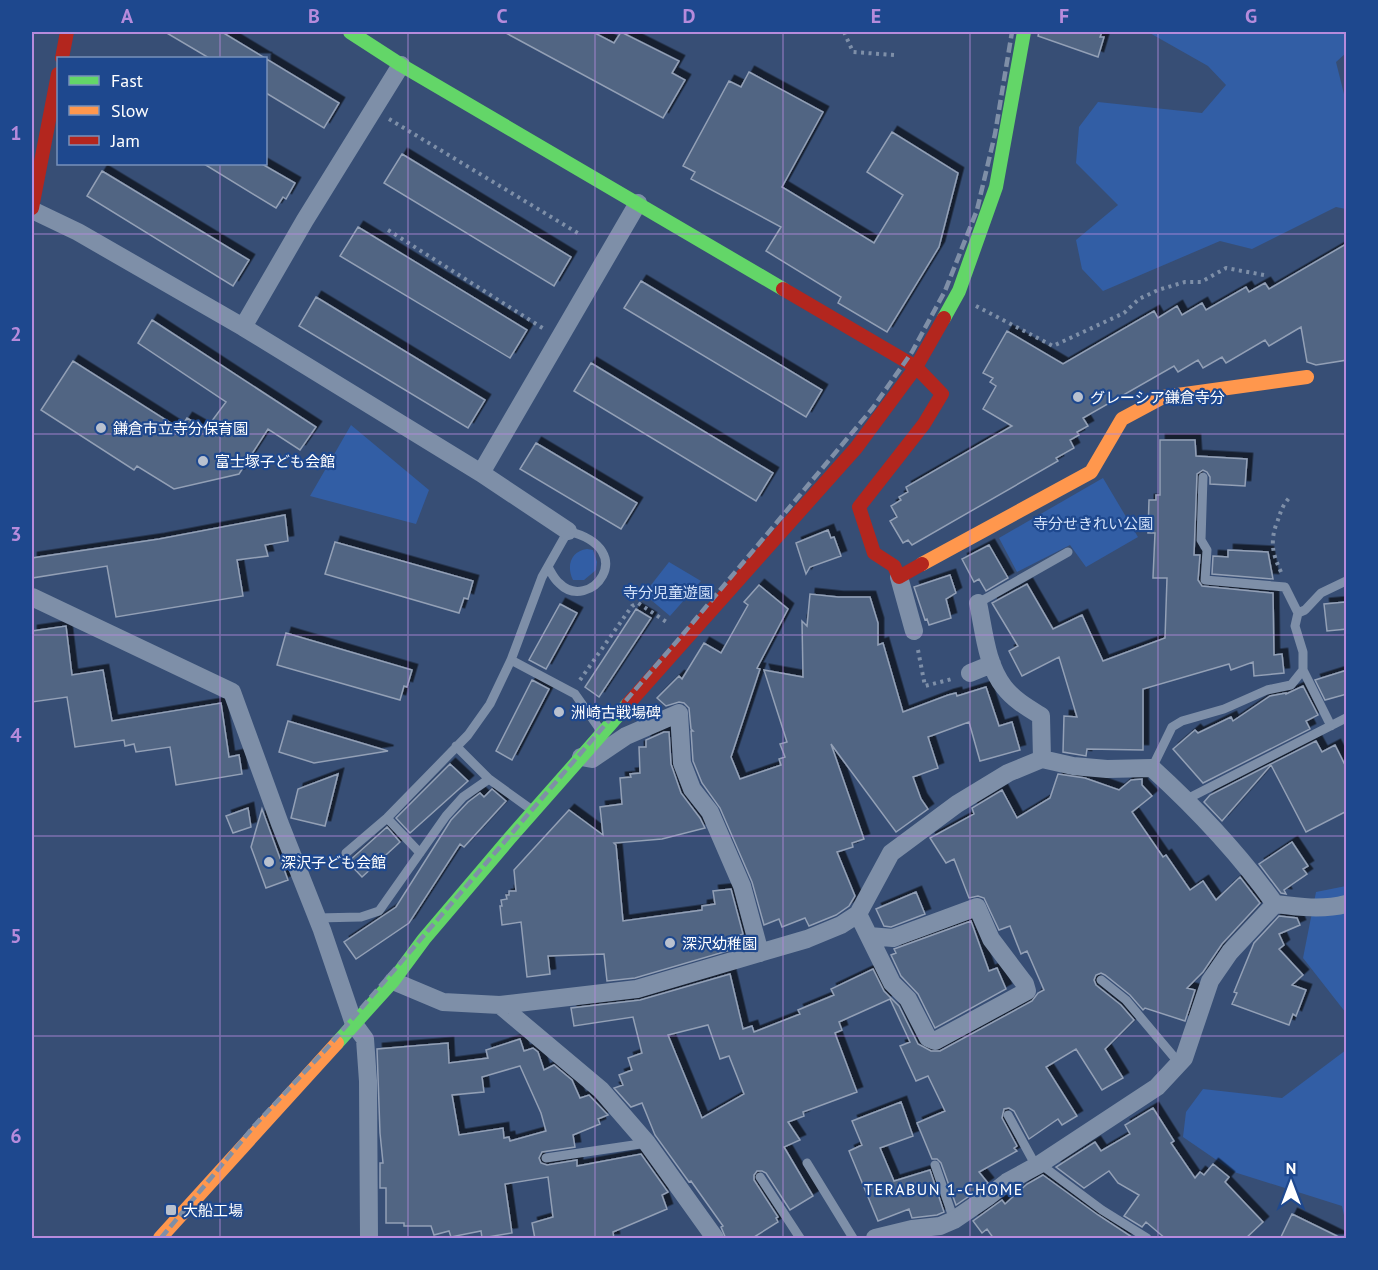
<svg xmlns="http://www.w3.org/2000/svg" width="1378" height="1270" font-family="'PT Sans','Noto Sans JP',sans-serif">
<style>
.green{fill:#325ea5}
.building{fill:#516583;stroke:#93a0b6;stroke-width:1.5;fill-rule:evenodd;filter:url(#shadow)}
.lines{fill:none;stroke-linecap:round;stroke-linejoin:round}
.path{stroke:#7e8fa8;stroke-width:4;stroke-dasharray:3 4.5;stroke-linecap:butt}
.lane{stroke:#7e8fa8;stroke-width:9}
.street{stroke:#7e8fa8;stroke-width:18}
.fast{stroke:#63d668;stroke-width:14}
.slow{stroke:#ff974d;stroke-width:14}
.jam{stroke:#b3261e;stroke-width:14}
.rail{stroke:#7f8fa7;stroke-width:4.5;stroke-dasharray:10 4.5;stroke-linecap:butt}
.grid{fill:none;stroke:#b68bdc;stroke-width:1.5;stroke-opacity:0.55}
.poi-dot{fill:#b9c1cf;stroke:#1e488e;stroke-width:2}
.labels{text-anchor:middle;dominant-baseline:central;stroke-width:4.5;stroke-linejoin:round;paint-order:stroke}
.poi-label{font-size:15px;fill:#fff;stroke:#1e488e;text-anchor:start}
.park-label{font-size:15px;fill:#d2e1f9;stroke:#1e488e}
.neighbourhood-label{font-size:16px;letter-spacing:1.5px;fill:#fff;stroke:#1e488e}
.neatline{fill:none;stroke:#b68bdc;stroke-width:2}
.grid-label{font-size:20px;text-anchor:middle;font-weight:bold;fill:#b68bdc}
</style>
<defs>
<filter id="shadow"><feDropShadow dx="5.5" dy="-5.5" stdDeviation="0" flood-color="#0009"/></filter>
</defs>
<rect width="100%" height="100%" fill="#374e75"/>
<path class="green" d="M1148 32H1346V53L1336 62 1346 102V209L1336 207 1252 249 1220 241 1103 291 1082 269 1076 240 1118 205 1076 163 1079 127 1098 102 1202 113 1226 85 1208 66Z
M351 425 429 490 416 524 310 496Z
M1103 478 1138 537 1086 567 1070 545 1017 572 999 538Z
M587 549 593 550 597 562 596 570 584 580H573C566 566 571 551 587 549Z
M669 562 701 581 670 616 644 594Z
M1346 886V1013L1303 958 1316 892Z
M1346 1050V1225L1342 1206 1234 1172 1183 1137 1186 1112 1203 1089 1282 1098Z"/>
<path class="building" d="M165 32H222L339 103 324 128 266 93V58H209Z
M504 32H593L614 43 621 32 679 61 672 73 685 80 663 118Z
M1039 32H1102L1100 37H1104L1098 57 1038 36Z
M749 72 823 112 782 187 874 243 903 195 867 172 892 132 958 173 939 247 887 332 838 303 841 297 766 251 781 227 691 179 695 172 683 166 729 81 741 87Z
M402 154 571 257 554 286 384 183Z
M204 164H262L295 183 286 199 283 197 276 208Z
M102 171 249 260 233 286 87 196Z
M358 227 527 330 510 358 340 256Z
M1346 244 1347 360 1316 365 1307 362 1301 327 1269 346 1265 340 1226 363 1222 357 1203 368 1198 360 1178 372 1174 366 1083 418 1088 426 1077 432 1079 435 1070 440 1074 448 1056 458 1058 461 912 545 908 540 903 543 890 521 897 517 891 506 901 500 899 497 908 492 906 487 1012 426 983 409 996 386 990 382 993 378 983 373 1007 331 1063 364 1154 311 1158 318 1177 306 1182 315 1202 303 1206 310 1246 287 1249 292 1265 283 1269 289Z
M641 281 822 390 806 417 624 308Z
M316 297 485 400 468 428 299 326Z
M152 320 316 427 300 450 268 429 239 474 174 489 137 466 134 470 41 410 73 361 180 429 187 418 206 429 226 402 138 343Z
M591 363 773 473 756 501 574 391Z
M1160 440H1195L1196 456 1247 459 1245 486 1210 484V477L1207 472 1203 470 1197 474 1194 555H1200L1198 580 1202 586 1273 593 1274 655 1282 654 1284 673 1254 676 1253 662 1231 670 1229 664 1143 689V750L1087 749 1086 756 1063 752 1064 716 1077 717 1059 657 1022 676 1009 651 1018 646 992 603 1027 584 1053 629 1082 615 1103 661 1165 638 1167 578H1153L1155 533H1148L1149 500H1156V495H1160Z
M536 443 637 503 621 529 520 469Z
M285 515 288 541 265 545 268 556 237 560 243 596 116 617 107 566 32 578V558L159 539Z
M828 530 831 538 834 537 841 556 810 567 806 574 796 543Z
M335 542 473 581 468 599 464 598 459 613 325 574Z
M989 545 1008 578 986 591 979 579 974 582 962 559Z
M1228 550 1268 552 1273 579 1212 574 1213 556 1228 557Z
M950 575 956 593 946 599 951 618 929 625 927 619 925 620 914 587Z
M759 585 788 609 757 668 760 669 731 757 740 779 781 765 779 759 785 757 780 744 787 742 764 670 803 677 802 621 807 626 810 594 838 597H870L878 623V645L883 643 903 712 948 695 956 693 957 696 986 687 999 726 1012 722 1020 750 980 761 969 722 928 737 938 768 913 777 921 799 928 809 896 832 831 744 864 839 852 843 853 847 837 852 855 896 849 906 836 915 809 926 805 918 782 927 779 919 764 925 752 882 720 808 702 783 693 761 691 731H693L691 729 689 708 684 703 679 702 666 706 657 698 679 676 682 679 704 643 721 653 748 605 744 602Z
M1345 602 1347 629 1327 631 1324 604Z
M560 604 577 613 546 669 529 660Z
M636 609 651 618 599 697 585 687Z
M66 626 72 675 103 670 112 721 221 703 229 757 239 755 242 774 176 785 170 747 136 752 134 744 125 746 124 740 75 747 67 697 32 702V631Z
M286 633 412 670 407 687 404 686 400 700 277 665Z
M1347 670V694L1325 700 1315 680Z
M532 680 549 689 512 760 496 751Z
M1303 686 1318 715 1306 721 1310 729 1203 783 1173 749 1195 730 1198 733 1231 717 1233 721 1270 696 1286 693V694Z
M288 721 388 751 314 763 279 752Z
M664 732H669L671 764 681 793 700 818 705 828 662 839 614 843 616 845 623 921 702 910V906L715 904 713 891 731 889 743 934 740 935 741 947 635 978 607 981 604 954 548 956 550 974 527 977 521 922 502 925 500 906H502L501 900 507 899 506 895H509V891H516L514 870 569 810 603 835 600 807 622 804 620 778 631 777 630 774 640 773 639 747H646V740Z
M1316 741 1322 752 1335 745 1347 769V811L1306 832 1271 765 1222 821 1204 802 1210 795Z
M450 764 468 781 410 833 396 818Z
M338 774 325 826 291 818 298 789Z
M1058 774 1085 778 1119 790 1131 780 1142 779V785L1152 796 1132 812 1163 857 1166 855 1190 890 1203 881 1216 900 1240 877 1260 903 1222 944 1203 972 1187 988 1195 990 1185 1021 1145 1008 1143 1010 1130 995 1105 975 1101 973 1096 975 1094 980 1096 985 1121 1005 1134 1020 1105 1049 1123 1078 1102 1090 1076 1049 1046 1067 1077 1116 1062 1125 1058 1119 1029 1139 1014 1111 1009 1108 1004 1109 1002 1118 1017 1146 1014 1148 1017 1151 979 1172 988 1183 956 1205 941 1163 937 1159H932L917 1123 945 1111 928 1076 916 1081 900 1046 910 1042 890 999 839 1022 842 1030 835 1033 836 1036 857 1092 803 1112 804 1116 788 1122 800 1140 784 1147 813 1196 790 1210 766 1173 762 1171H757L754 1175V1180L778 1217 776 1218 778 1222 751 1239H726L721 1227 723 1226 691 1181 689 1182 655 1135 642 1103 631 1107 614 1088 623 1085 619 1075 632 1070 628 1058 642 1053 633 1017 574 1026 571 1008 640 1000 730 974 743 1029 752 1026 754 1032 800 1014 798 1010 834 995 831 989 873 969 884 991 899 1006 918 1044 931 1051H940L1032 1001 1038 993 1044 990 1027 951 1021 954 1010 926 999 930 984 898 978 896 969 898 954 859 946 863 930 838 974 814 972 808 1002 790 1017 818 1050 798ZM708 1025 720 1059 729 1056 744 1094 702 1118 668 1035Z
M492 789 506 801 464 847 460 844 409 923 356 959 344 942 396 907 451 820 468 802 480 793 484 797Z
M248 808 251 827 233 833 226 816Z
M262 809 288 880 266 888 251 847Z
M387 827 400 842 362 877 348 862Z
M1292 842 1308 866 1303 869 1307 874 1284 890 1286 894 1281 893 1259 864Z
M916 892 925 914 891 927 884 926 876 909Z
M1279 916 1297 918 1300 925 1279 934 1284 945 1279 949 1303 975 1292 985 1306 990 1296 1016 1293 1014 1289 1025 1232 1004 1237 993 1234 992 1254 943Z
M971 921 989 971 997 968 1006 989 935 1028 918 994 901 976 891 955 896 953 894 949Z
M520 1039 524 1051 533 1048 538 1052 544 1070 554 1065 572 1080 580 1098 589 1095 608 1115 598 1119 600 1124 573 1135 575 1147 542 1152 539 1158 541 1163 547 1165 577 1160V1166L641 1154 668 1192 662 1195 667 1209 613 1232 614 1239H535L532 1223 553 1217 548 1177 505 1184 512 1233 482 1238 481 1231 451 1237 449 1231 434 1235 431 1226H404V1223H386V1188H380V1163H383L380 1133 377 1049 448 1043 449 1063 488 1058 486 1050ZM520 1066 541 1113 546 1131 510 1141 509 1137 504 1138 503 1128 459 1135 452 1095 484 1092 482 1077Z
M901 1102 913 1136 880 1148 894 1181 930 1170 944 1212 937 1215 912 1218 909 1209 878 1221 849 1151 862 1145 852 1121Z
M1153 1108 1174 1141 1171 1143 1195 1178 1200 1172 1204 1175 1213 1164 1229 1177 1225 1182 1263 1222 1245 1239H1166L1146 1222 1142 1227 1124 1216 1139 1195 1118 1183 1109 1171 1084 1188 1056 1167 1095 1142 1101 1151 1130 1134 1125 1125Z
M1043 1175 1098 1215 1135 1239H994L987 1229 982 1233 973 1221 1002 1200 1005 1204 1027 1184Z
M1292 1214 1343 1239H1280Z"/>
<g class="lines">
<path class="path" d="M844 32 853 52 894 55
M389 119 581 235
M388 230 544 329
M976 306 1053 346 1124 313 1139 299 1158 290 1185 282H1201L1226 268 1264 275
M1281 572C1273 555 1270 543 1276 525 1281 513 1280 509 1289 498
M918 650 925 686 952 679
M580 680 632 606 638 603 668 623"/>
<path class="lane" d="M1203 477 1201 540 1207 550 1205 580 1285 587 1298 613
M978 603 1068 552
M511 660 575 694 601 731
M1331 726 1303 670V652L1295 626 1298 613 1305 610 1321 593 1346 581
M456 746 489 779 532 810
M1152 768 1172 727 1182 721 1224 709 1267 690 1291 685 1303 670
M1187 799 1346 718
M387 818 420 853
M346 853 387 818 468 735 490 704 511 660 542 577 568 531C642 550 589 614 559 583 554 579 551 572 548 567
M317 918 361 917 379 911 446 816 463 797 489 779
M1101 980 1126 1000 1179 1063
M1008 1115 1036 1166
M546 1158 647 1143
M807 1163 853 1238
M1040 1164 1102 1210 1147 1238
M935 1165 954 1220
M760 1177 800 1238"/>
<path class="street" d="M32 210 78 232 243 327 481 473 568 531
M243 327 305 220 401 65
M481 473 638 203
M899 577 914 631
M32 597 232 692 280 824 322 930 354 1024 365 1039 368 1081 369 1238
M978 603C984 630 986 664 1004 687 1014 700 1028 708 1041 716L1042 759
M970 673 992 664
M581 757 592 759 626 736 679 713 682 763 692 789 710 812 742 886 760 953
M858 914 892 983 908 999 928 1038 935 1041 1027 991 1025 984 991 939 977 907 893 938 869 936
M393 981 443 1002 500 1005 637 989 807 939 841 925 858 914 891 853 957 804 1008 773 1042 759 1073 766 1107 769 1152 768C1197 809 1240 855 1275 904 1299 907 1323 910 1346 904
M500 1005 601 1090 647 1143 715 1238
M875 1238 912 1229 940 1226 954 1220 989 1196 1007 1182 1040 1164 1157 1087 1184 1058 1210 981 1230 952 1275 904"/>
<path class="fast" d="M350 32 401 65 783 289
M944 318 959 291 996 187 1024 32
M337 1043 393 981 424 939 509 839 628 704"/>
<path class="slow" d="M922 564 1091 472 1122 419 1163 397 1307 377
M160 1238 337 1043"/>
<path class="jam" d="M62 58 67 32
M32 208 58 74
M783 289 916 367 942 394 924 424 859 507 874 553 894 566 899 577 922 564
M628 704 856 448 916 367 944 318"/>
<path class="rail" d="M161 1238 255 1125 328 1047 684 633 872 409 912 352 945 291 977 210 995 134 1012 32"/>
</g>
<path class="grid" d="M220 32V58M408 32V1238M595 32V1238M783 32V1238M970 32V1238M1158 32V1238M220 164V1238M32 234H1346M32 434H1346M32 635H1346M32 836H1346M32 1036H1346"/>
<g class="poi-dot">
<circle cx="1078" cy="397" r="6"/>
<circle cx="101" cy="428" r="6"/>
<circle cx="203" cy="461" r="6"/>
<circle cx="559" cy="712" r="6"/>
<circle cx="269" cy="862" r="6"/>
<circle cx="670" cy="943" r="6"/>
<rect x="165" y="1204" width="12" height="12" rx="3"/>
</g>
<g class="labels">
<g class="poi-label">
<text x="1090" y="397">グレーシア鎌倉寺分</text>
<text x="113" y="428">鎌倉市立寺分保育園</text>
<text x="215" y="461">富士塚子ども会館</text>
<text x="571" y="712">洲崎古戦場碑</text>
<text x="281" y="862">深沢子ども会館</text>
<text x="682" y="943">深沢幼稚園</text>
<text x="183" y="1210">大船工場</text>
</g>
<g class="park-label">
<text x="1093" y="523">寺分せきれい公園</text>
<text x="668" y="592">寺分児童遊園</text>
</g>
<g class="neighbourhood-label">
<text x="944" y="1189">TERABUN 1-CHOME</text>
</g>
</g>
<rect width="1378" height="1270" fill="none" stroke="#1e488e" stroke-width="66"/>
<rect x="57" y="57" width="210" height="108" fill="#1e488e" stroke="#7891bb" stroke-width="1.5"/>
<rect x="69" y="76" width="30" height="9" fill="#63d668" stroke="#7891bb" stroke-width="1.5"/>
<text x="111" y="87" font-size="18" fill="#ffffff">Fast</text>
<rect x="69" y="106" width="30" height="9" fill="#ff974d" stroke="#7891bb" stroke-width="1.5"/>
<text x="111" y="117" font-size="18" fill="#ffffff">Slow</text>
<rect x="69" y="136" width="30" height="9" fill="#b3261e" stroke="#7891bb" stroke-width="1.5"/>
<text x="111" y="147" font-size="18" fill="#ffffff">Jam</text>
<g transform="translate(1291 1183)" stroke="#1e488e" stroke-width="4.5" paint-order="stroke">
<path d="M0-4.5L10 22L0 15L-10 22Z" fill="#ffffff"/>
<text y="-9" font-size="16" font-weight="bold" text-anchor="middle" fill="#ffffff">N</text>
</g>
<rect x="33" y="33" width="1312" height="1204" class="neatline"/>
<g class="grid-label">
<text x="127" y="23">A</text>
<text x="314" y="23">B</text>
<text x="502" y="23">C</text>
<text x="689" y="23">D</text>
<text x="876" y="23">E</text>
<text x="1064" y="23">F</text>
<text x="1251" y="23">G</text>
<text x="16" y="140">1</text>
<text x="16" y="341">2</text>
<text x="16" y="541">3</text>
<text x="16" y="742">4</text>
<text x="16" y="943">5</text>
<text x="16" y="1143">6</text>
</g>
</svg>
